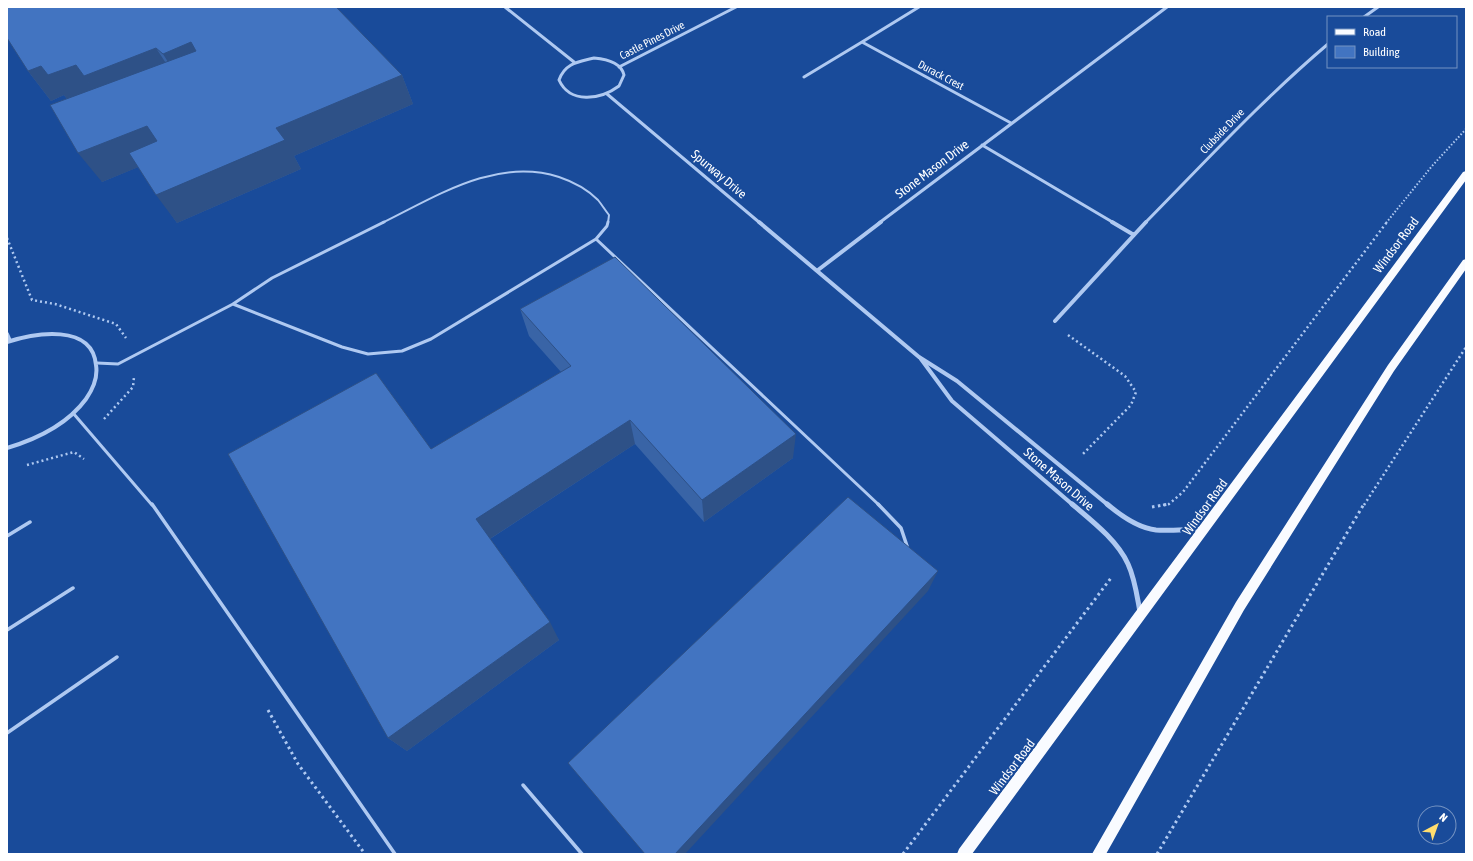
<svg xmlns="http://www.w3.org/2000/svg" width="1473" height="861" font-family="'Asap Condensed',sans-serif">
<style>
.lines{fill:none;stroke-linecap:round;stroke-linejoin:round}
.path-far2{stroke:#afc9f1;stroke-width:2;stroke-dasharray:1.5 2;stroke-linecap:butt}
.path-far1{stroke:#afc9f1;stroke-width:2.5;stroke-dasharray:2 3;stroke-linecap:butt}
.path{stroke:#afc9f1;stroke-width:3;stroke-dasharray:2.5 3.5;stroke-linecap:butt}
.service-far2{stroke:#afc9f1;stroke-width:2}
.service-far1{stroke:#afc9f1;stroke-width:3}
.service{stroke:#afc9f1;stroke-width:3.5}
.minor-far2{stroke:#afc9f1;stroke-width:3}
.minor-far1{stroke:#afc9f1;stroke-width:4}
.minor{stroke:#afc9f1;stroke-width:5}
.primary{fill:#f9fbff;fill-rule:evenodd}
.wall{fill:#3964a6}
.shaded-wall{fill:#2e5187}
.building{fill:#4274c1;stroke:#2e5187}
.labels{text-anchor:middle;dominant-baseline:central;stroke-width:4;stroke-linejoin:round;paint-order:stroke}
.far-street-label{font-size:11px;fill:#fff;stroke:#194b9a}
.street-label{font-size:13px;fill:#fff;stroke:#194b9a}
</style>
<rect width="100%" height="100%" fill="#194b9a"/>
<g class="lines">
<path class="path-far2" d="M1386 223 1432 166 1466 129"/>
<path class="path-far1" d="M7 238 32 300 55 304 116 324 126 338
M1068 335 1125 376 1136 392 1131 405 1081 456
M104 419 133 387 134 377
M27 465 74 452 84 459
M1163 505 1169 504 1183 492 1387 222
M1364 505 1466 347"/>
<path class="path" d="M1152 507 1169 504
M268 710 298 764 365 854
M903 854 1111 578
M1157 854 1364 504"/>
<path class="service-far2" d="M382 223C437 196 496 157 559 177 574 182 588 190 598 200 602 205 605 210 609 215L608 223"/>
<path class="service-far1" d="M596 239 879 505
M233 304 342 347 368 354 402 351 431 339 596 239 607 226 608 222
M233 304 272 278 384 222
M97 363 118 364 233 304
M73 413 152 505"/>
<path class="service" d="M152 504 395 854
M878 504 901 528 908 549
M7 536 30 522
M7 630 73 588
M7 733 117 657
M523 785 582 854"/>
<path class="minor-far2" d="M505 7 574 62
M919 7 862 42 1011 123
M1364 17 1378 7
M594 58C606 59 621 62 624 75L619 86C600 100 570 104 559 80 565 63 578 62 594 58Z
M619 67 736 7
M804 77 862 42
M607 94 760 223
M982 145 1114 223
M879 223 1167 7
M1145 223C1205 162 1263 99 1328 44"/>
<path class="minor-far1" d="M759 222 919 357 957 381 1108 505
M1112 222 1134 235 1146 222
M818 270 881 222
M1055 321 1134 235
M7 334 10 341
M7 342C35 333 92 323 96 365 98 377 93 389 86 399 67 425 37 439 7 448
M921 359 952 401 1073 505"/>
<path class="minor" d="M1072 504C1092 521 1117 540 1128 564 1135 579 1137 596 1140 612
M1107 504C1120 515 1138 528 1156 530 1171 531 1188 529 1203 529"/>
<path class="primary" d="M1466 171V180L972 854H957L959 849 1463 172Z
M1466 259V269L1394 371 1244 610 1106 854H1092L1236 602 1388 365 1463 260Z"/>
</g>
<path class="wall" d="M7 7 402 75 413 104 294 156 301 169 177 223 138 167 102 182 67 99 64 95 51 101 28 71Z
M520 309 793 458 704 522 635 444 490 539 559 640 407 751 388 738 561 372 529 336Z"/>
<path class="shaded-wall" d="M191 42 208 72 181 83 163 54Z
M156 48 175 77 105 105 84 76Z
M76 65 97 94 71 104 48 75Z
M41 66 64 95 51 101 28 71Z
M402 75 413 104 294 156 301 169 177 223 156 195 276 128Z
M147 126 168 155 102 182 78 153Z
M630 420 635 444 488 540 476 519Z
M796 434 793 458 704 522 702 500Z
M938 571 928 591 685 854H675Z
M550 622 559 640 407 751 388 738Z"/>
<path class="building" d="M7 7H336L402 75 276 128 285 140 156 195 129 153 157 141 147 126 78 153 50 105 196 51 191 42 163 54 156 48 84 76 76 65 48 75 41 66 28 71 7 38Z
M615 257 796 434 702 500 630 420 476 519 550 622 388 738 228 454 376 373 431 449 571 366 520 309Z
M848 497 938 571 675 854H645L568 763Z"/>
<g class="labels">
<g class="far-street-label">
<text transform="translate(652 40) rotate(-27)">Castle Pines Drive</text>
<text transform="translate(941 75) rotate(28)">Durack Crest</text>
<text transform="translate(1222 131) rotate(-46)">Clubside Drive</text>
</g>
<g class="street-label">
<text transform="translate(932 169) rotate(-37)">Stone Mason Drive</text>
<text transform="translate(719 174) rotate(40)">Spurway Drive</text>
<text transform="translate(1396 245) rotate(-53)">Windsor Road</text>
<text transform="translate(1059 479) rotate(41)">Stone Mason Drive</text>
<text transform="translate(1205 507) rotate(-54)">Windsor Road</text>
<text transform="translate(1012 767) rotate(-53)">Windsor Road</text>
</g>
</g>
<rect width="1473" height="861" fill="none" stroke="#ffffff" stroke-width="16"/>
<rect x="1327" y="16" width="130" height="52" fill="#194b9a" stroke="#7593c2"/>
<rect x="1335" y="29" width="20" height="6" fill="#f9fbff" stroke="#7593c2"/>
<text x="1363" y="36" font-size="12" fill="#ffffff">Road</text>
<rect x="1335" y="46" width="20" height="12" fill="#4274c1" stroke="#7593c2"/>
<text x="1363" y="56" font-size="12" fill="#ffffff">Building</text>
<g transform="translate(1437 825) rotate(41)"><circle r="19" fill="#194b9a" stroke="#7593c2"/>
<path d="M0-3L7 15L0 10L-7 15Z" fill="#ffdd6f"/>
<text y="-6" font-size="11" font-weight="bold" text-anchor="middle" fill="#ffffff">N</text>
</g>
</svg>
